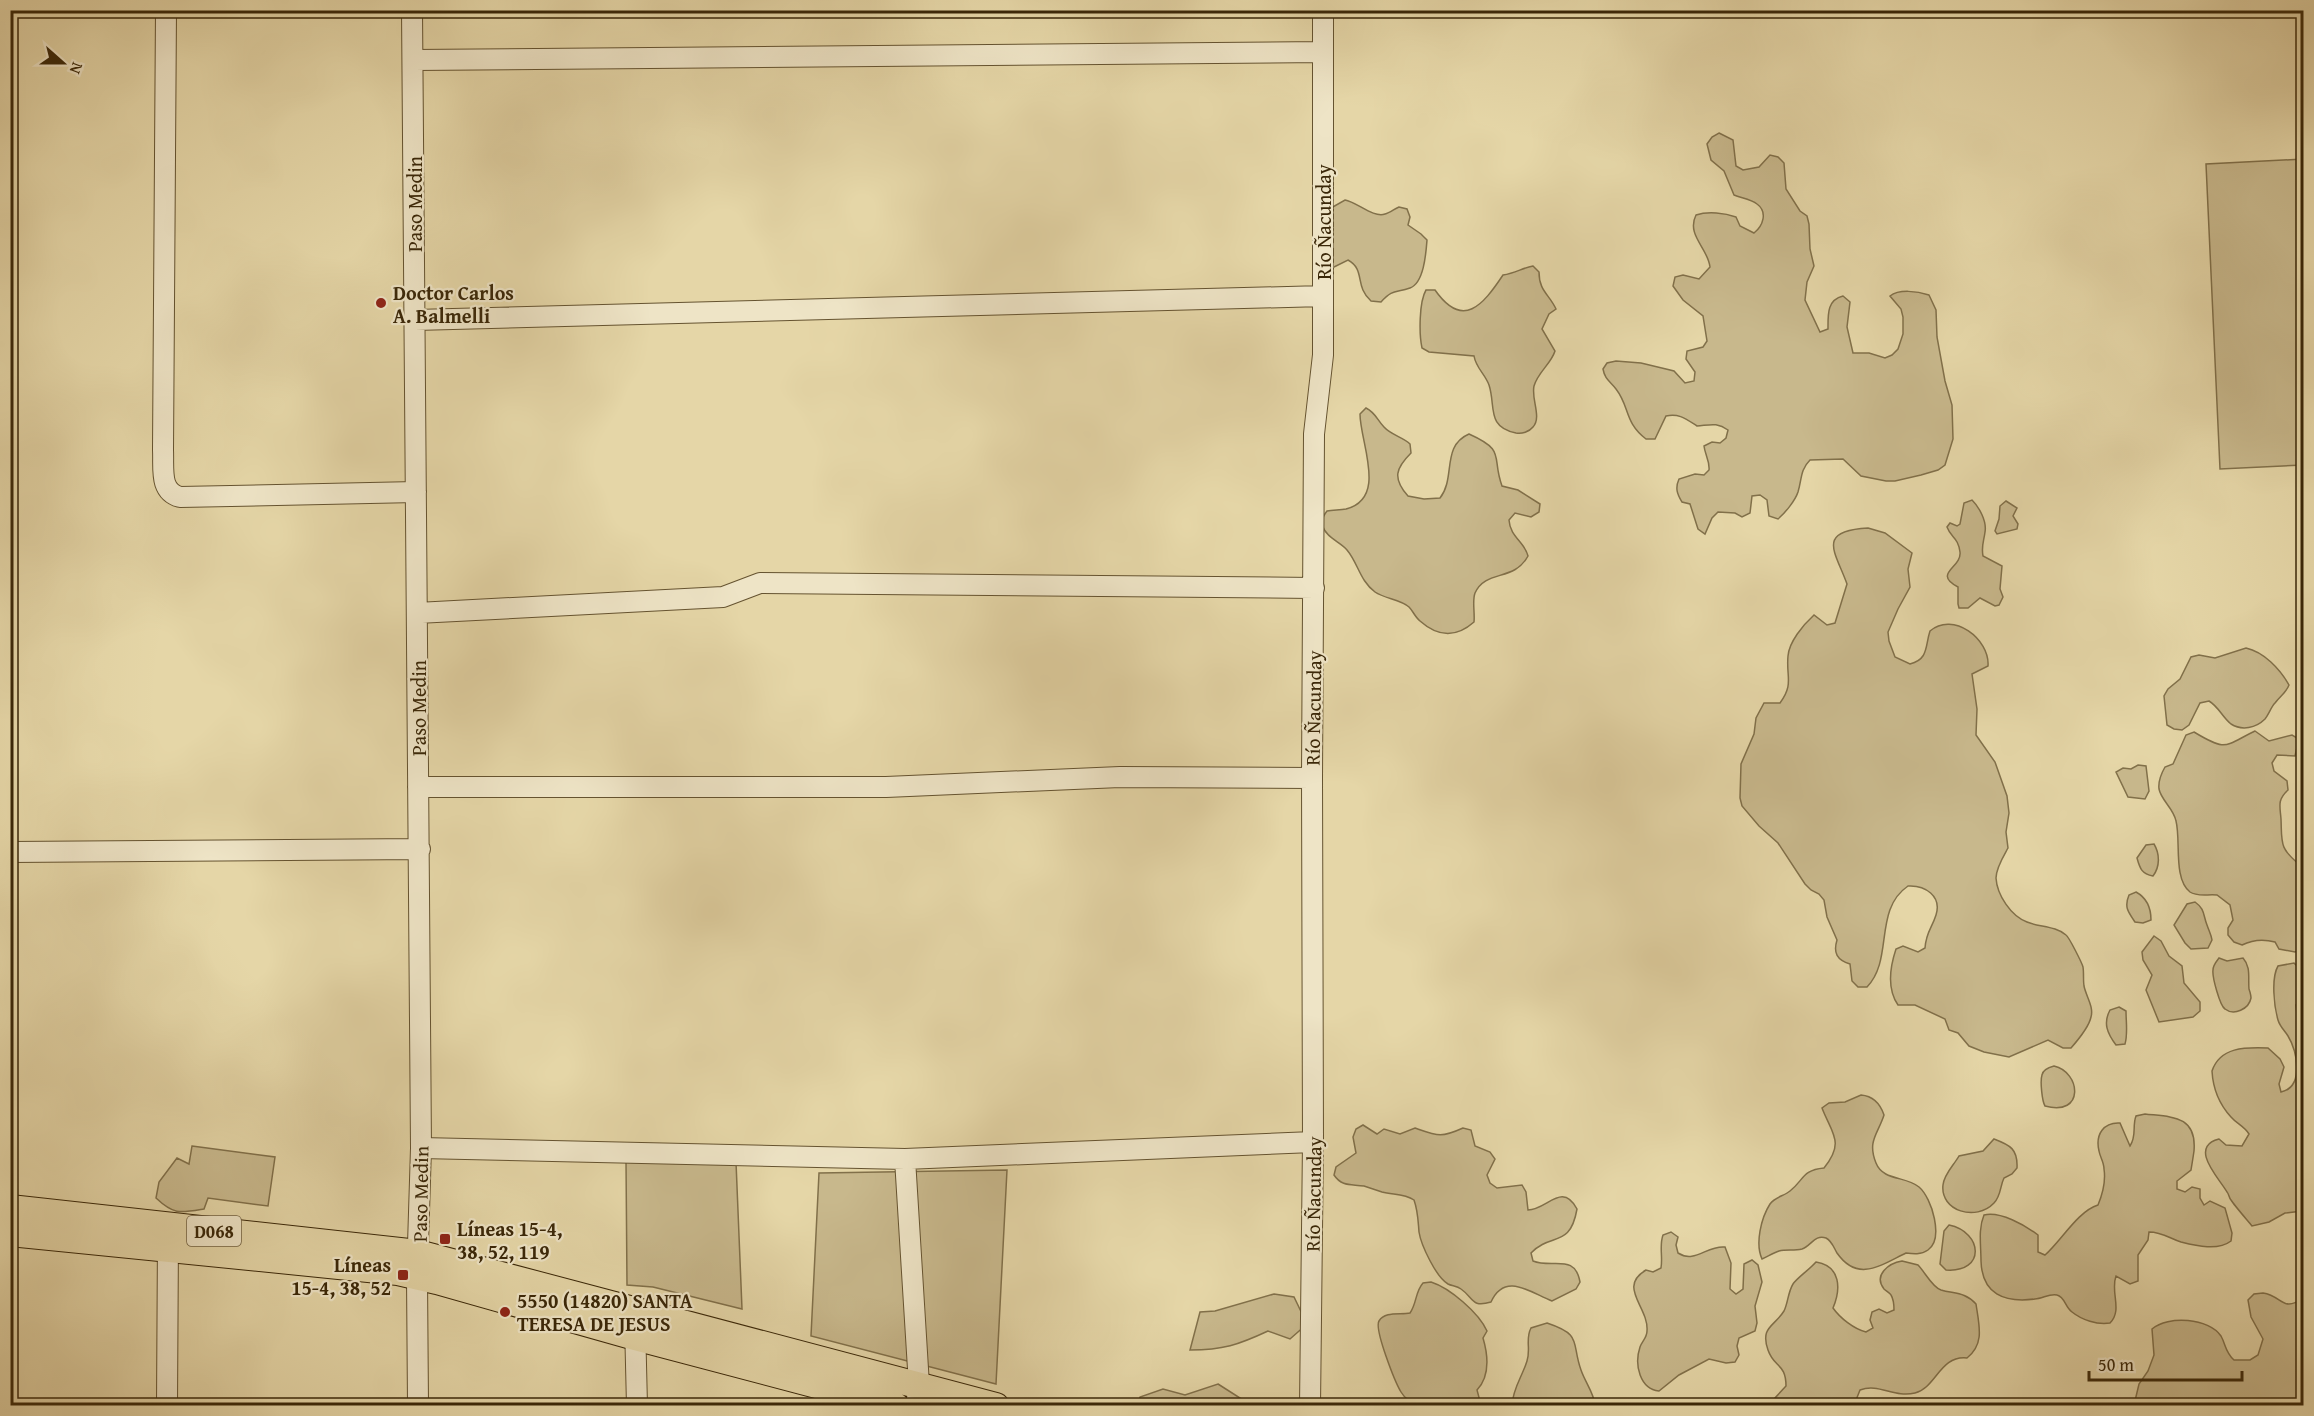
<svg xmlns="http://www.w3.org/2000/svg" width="2314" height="1416" font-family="'Gentium Book Plus',serif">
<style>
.green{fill:#c8b88c;stroke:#81704a;stroke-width:1.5}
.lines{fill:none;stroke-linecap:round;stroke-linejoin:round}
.minor-casing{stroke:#655330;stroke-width:22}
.major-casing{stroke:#3a2708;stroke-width:28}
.minor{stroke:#eee4c6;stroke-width:20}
.major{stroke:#e5d6a7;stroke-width:26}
.poi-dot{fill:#8f2418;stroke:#eee4c6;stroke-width:2}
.labels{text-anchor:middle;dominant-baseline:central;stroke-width:4.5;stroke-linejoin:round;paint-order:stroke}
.shield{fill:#eee4c6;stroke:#706041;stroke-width:1.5}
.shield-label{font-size:18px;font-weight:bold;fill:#3a2708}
.street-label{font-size:20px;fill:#3a2708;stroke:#eee4c6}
.poi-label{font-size:20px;font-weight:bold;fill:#3a2708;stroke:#eee4c6;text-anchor:start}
</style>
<rect width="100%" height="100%" fill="#e5d6a7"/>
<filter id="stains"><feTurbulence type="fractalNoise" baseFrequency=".00333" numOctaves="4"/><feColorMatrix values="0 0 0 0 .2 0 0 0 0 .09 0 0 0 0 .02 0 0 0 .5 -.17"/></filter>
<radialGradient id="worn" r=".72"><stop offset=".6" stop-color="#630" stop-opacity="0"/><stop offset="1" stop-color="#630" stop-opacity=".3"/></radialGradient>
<path class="green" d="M1719 133 1733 140 1736 166 1743 170 1759 167 1770 155 1778 157 1784 163 1786 189 1800 211 1807 216 1809 224 1810 249 1814 266 1807 282 1805 300 1820 332 1828 329C1828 314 1827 300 1843 296L1850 302 1847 327 1853 353H1869L1885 358 1892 355 1898 349 1903 334V317L1901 309 1890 296C1899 289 1917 291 1929 295L1936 310 1937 337 1945 381 1952 405 1953 439 1945 465 1938 470 1921 475 1895 481H1886L1861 476 1843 459 1810 460C1800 470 1802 479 1798 492 1795 501 1785 513 1778 519L1769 516 1767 500 1760 495 1752 496 1750 513 1742 517 1735 513 1718 512 1712 518 1705 534 1698 529 1690 504 1682 502C1677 494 1675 488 1679 479L1695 474 1704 475 1709 470C1710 461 1705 455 1704 446L1712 442 1720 443 1726 438 1728 430C1717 422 1710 425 1697 426 1686 419 1679 413 1666 416L1655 439H1646C1624 422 1630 407 1616 389 1610 381 1605 380 1603 369L1607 363 1616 361 1641 363 1666 369 1674 371 1685 383 1694 381 1695 372 1686 359 1687 351 1703 347 1707 341 1703 316 1683 300 1673 286 1675 277 1683 275 1699 279 1710 267C1708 248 1686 235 1696 215 1708 211 1725 213 1736 217L1740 226 1754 233C1763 226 1768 212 1757 204 1751 199 1741 198 1734 195L1724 171 1711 160 1707 144 1712 137Z
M2303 159V465L2220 469 2206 164Z
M1345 200C1357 202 1373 218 1385 214 1390 213 1394 209 1399 207L1407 209 1410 217 1408 225 1421 234 1427 240C1426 253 1424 283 1410 288 1395 293 1393 289 1381 302L1371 301C1354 286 1366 270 1348 260L1332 268 1331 208Z
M1533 266 1539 272C1539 291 1549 294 1556 309L1549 314 1542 329 1555 351C1551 364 1538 372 1534 386 1531 399 1542 417 1533 427 1529 432 1522 434 1516 433 1486 427 1496 406 1489 385 1485 374 1476 368 1474 356L1429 352 1422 348C1419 334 1419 302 1426 290H1435C1463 330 1483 305 1503 275 1516 273 1522 268 1533 266Z
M1366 408C1376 413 1377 420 1384 427 1391 435 1403 437 1410 444L1411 453C1396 468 1392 478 1408 496L1424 499 1440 498C1456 478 1441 446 1469 434 1507 451 1491 456 1502 486L1518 490 1540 504 1539 512 1531 517 1515 513 1509 520C1510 537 1525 542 1528 556 1514 582 1486 569 1475 593 1472 601 1475 612 1474 622 1456 638 1438 637 1420 621 1415 617 1413 611 1409 607 1400 599 1385 599 1375 592 1360 581 1358 563 1347 550 1340 542 1327 538 1323 527 1320 521 1323 516 1327 511 1333 510 1340 510 1346 509 1388 498 1360 443 1360 414Z
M1972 500C1979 507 1987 521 1985 532 1984 541 1981 546 1983 556L2002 566 2000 589 2003 597 1999 605 1995 606 1980 598 1968 608H1959L1958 604V587C1932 573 1962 568 1960 552 1958 537 1951 538 1947 527L1950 523 1957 526 1960 524 1964 503Z
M2006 501 2017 508 2013 516 2018 524 2017 529 1997 534 1995 531 1999 519 2000 506Z
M1868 528 1885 533 1912 553 1908 569 1910 587 1898 609 1888 632 1889 641 1895 657 1910 664C1929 659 1925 646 1930 631 1953 611 1990 639 1988 666L1972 674 1977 709 1976 735 1995 762 2007 796 2009 813 2006 832 2008 848C2003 857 1996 868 1996 878 1997 895 2011 916 2027 922 2039 927 2056 926 2066 935 2069 937 2082 963 2083 967 2084 973 2083 980 2084 986 2086 996 2094 1007 2091 1017 2089 1027 2078 1040 2071 1048H2063L2048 1040 2009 1057 1984 1052 1969 1046 1958 1033 1949 1030 1945 1019 1915 1005H1898C1887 989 1890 967 1896 949L1903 946 1918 952 1925 948C1926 932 1932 928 1936 915 1942 896 1925 885 1908 886 1873 910 1894 959 1867 987H1858L1852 981 1850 964C1837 960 1833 953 1837 940L1827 917 1824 900 1819 894 1811 890 1805 884 1778 843 1759 826 1742 806 1740 798 1741 764 1754 734 1756 718 1764 703H1780C1794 684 1786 677 1788 656 1789 642 1803 625 1814 615L1827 625 1835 623 1847 584C1835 551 1816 531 1868 528Z
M2246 648C2264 652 2280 669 2289 685 2286 693 2280 696 2275 703 2271 707 2269 714 2265 719 2256 728 2242 731 2231 724 2222 717 2219 707 2209 701L2200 703 2189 725 2182 730 2174 729 2167 725 2164 696 2168 689 2180 679 2191 657 2199 655 2215 658Z
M2255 731 2269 741 2292 735 2299 739 2295 756 2277 755 2272 763 2274 771 2287 781 2288 790C2277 800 2280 806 2281 819 2282 843 2279 848 2300 865L2303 864V948L2295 952 2279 949 2275 942C2264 939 2252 940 2242 945L2234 942 2228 935V928L2233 920 2230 905 2217 895C2208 894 2197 897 2190 892 2173 879 2181 840 2176 821 2174 809 2161 800 2159 789 2158 781 2161 774 2165 767L2173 764 2186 735 2194 732C2227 752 2224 746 2255 731Z
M2138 765 2146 766 2149 791 2145 799 2128 797 2116 772 2123 768 2131 769Z
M2154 844C2160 854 2160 867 2153 876 2142 874 2140 869 2137 858L2146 845Z
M2136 892C2147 898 2151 908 2151 920L2143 923 2135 922C2128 912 2124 907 2129 895Z
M2195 902C2205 909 2203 915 2207 925 2209 931 2211 934 2212 940L2208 948 2191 949 2185 943 2174 925 2187 904Z
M2154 936 2161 941 2169 956 2182 966 2184 983 2200 1002V1011L2193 1017 2159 1022 2146 990 2152 975 2143 960 2142 952Z
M2219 958 2227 961 2243 958C2251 967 2248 977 2249 989 2250 992 2251 995 2251 998 2249 1009 2234 1016 2225 1009 2220 1006 2212 977 2213 970 2213 965 2216 962 2219 958Z
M2294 963 2304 973 2303 994 2296 1005 2297 1014 2304 1020V1156L2298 1161C2295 1179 2306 1193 2302 1211L2285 1213 2269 1222 2252 1226C2248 1221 2234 1205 2231 1200 2229 1198 2229 1194 2227 1192 2219 1178 2188 1147 2219 1139L2226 1145 2242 1146 2249 1134C2244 1126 2237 1124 2231 1117 2219 1104 2213 1089 2212 1071 2220 1047 2245 1047 2268 1048L2280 1059 2284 1067 2279 1084 2281 1092C2304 1087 2298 1052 2288 1036 2285 1031 2280 1027 2278 1020 2274 1006 2271 978 2278 966Z
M2119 1007 2126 1011C2126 1022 2128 1034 2125 1044L2116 1045C2107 1033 2103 1023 2110 1010Z
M2054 1066C2081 1072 2085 1117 2045 1106 2042 1101 2040 1081 2042 1075 2043 1069 2050 1067 2054 1066Z
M1861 1095C1873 1096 1880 1103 1884 1115 1878 1134 1867 1141 1876 1163 1883 1181 1906 1176 1919 1187 1932 1198 1944 1239 1928 1250 1921 1255 1913 1254 1906 1253 1881 1265 1858 1283 1837 1253 1834 1248 1832 1241 1826 1238 1815 1234 1811 1246 1802 1249 1794 1251 1786 1249 1779 1251 1773 1253 1767 1257 1762 1259 1755 1244 1761 1218 1770 1204 1775 1197 1784 1196 1790 1191 1804 1180 1802 1170 1824 1168 1845 1142 1832 1134 1822 1108L1829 1103 1845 1102Z
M2145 1114C2171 1117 2197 1115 2194 1151 2193 1158 2192 1164 2191 1170L2177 1181V1189L2185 1192 2192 1187 2200 1189V1198L2204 1205 2210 1201 2225 1208 2232 1233 2231 1241C2218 1251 2197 1246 2181 1242 2169 1238 2162 1232 2149 1232L2148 1240 2138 1255V1281L2130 1284 2116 1276C2110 1292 2123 1310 2110 1323 2097 1325 2082 1320 2072 1312 2065 1307 2065 1297 2057 1295 2050 1293 2042 1299 2035 1299 2004 1303 1982 1294 1981 1261 1981 1245 1978 1229 1984 1215 2000 1211 2025 1225 2038 1235V1252L2045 1255C2061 1241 2078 1211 2098 1205 2103 1193 2106 1182 2104 1169 2104 1162 2100 1157 2099 1151 2095 1134 2104 1122 2120 1123L2130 1146C2137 1136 2132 1126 2136 1116Z
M1363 1125 1377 1134 1384 1129 1400 1134 1415 1128C1438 1136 1441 1138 1463 1128L1471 1130 1475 1146 1490 1152 1495 1159 1487 1175 1490 1183 1497 1188 1522 1185 1526 1192 1528 1210C1547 1210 1562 1181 1577 1209 1570 1249 1551 1232 1531 1253L1533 1261C1553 1269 1575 1253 1580 1282L1576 1289 1552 1301C1531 1293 1505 1271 1491 1302 1471 1308 1474 1298 1461 1289 1457 1286 1452 1286 1448 1284 1436 1277 1421 1245 1419 1232 1418 1220 1418 1211 1414 1200 1404 1193 1393 1195 1382 1192 1376 1190 1370 1188 1364 1186 1351 1184 1342 1187 1334 1175L1336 1167 1356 1153 1353 1137 1356 1129Z
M1994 1139C2010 1145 2018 1149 2017 1168L2012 1174 2004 1178C2000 1186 2001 1196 1994 1203 1976 1222 1940 1211 1943 1185 1944 1174 1954 1165 1959 1156L1983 1151Z
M192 1146 275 1157 268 1206 208 1198 204 1209C180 1213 174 1215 156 1198L159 1182 177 1158 189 1164Z
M626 1161 736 1162 742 1309 653 1287 627 1285Z
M1007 1170 996 1384 811 1336 819 1173Z
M1949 1225C1983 1232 1986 1273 1946 1270L1940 1264 1944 1231Z
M1671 1232 1678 1237 1676 1245 1678 1253C1695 1264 1707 1245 1725 1247L1731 1263 1730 1289 1736 1294 1743 1289 1744 1264 1752 1260 1758 1265 1762 1282 1755 1306 1757 1323 1755 1331 1739 1338 1737 1346 1739 1355 1735 1362 1726 1363 1709 1359 1679 1375 1659 1391C1640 1389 1634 1365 1640 1347 1642 1341 1647 1338 1647 1331 1649 1307 1617 1287 1646 1270L1653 1272 1661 1268C1663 1256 1659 1246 1663 1235Z
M1902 1261 1918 1265C1925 1272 1932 1287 1941 1290 1955 1294 1965 1292 1976 1304 1979 1325 1985 1344 1967 1358 1940 1355 1936 1388 1915 1393 1894 1398 1879 1383 1860 1390L1854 1405H1773L1775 1398 1786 1386C1786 1363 1774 1368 1768 1350 1760 1327 1774 1327 1784 1311 1788 1303 1788 1292 1793 1284 1797 1278 1810 1269 1816 1262 1841 1266 1841 1289 1833 1308 1840 1318 1854 1329 1866 1332L1873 1328 1870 1320 1872 1312 1879 1309 1887 1313 1894 1310C1894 1305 1894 1300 1891 1295 1890 1293 1886 1291 1884 1289 1873 1275 1889 1263 1902 1261Z
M1431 1282C1450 1288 1479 1313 1487 1331L1483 1338C1488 1355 1490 1376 1477 1390L1481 1405 1420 1406C1412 1403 1405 1399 1401 1392 1395 1382 1374 1329 1379 1321 1385 1311 1400 1315 1410 1313 1417 1303 1415 1292 1423 1283Z
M2263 1293C2283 1296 2282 1313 2303 1298V1405H2134L2139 1384 2148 1371 2154 1355 2152 1329C2168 1315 2209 1318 2221 1336 2226 1345 2225 1352 2234 1360H2250L2258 1355 2263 1339 2251 1317 2248 1300 2254 1294Z
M1274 1294 1294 1297 1307 1324 1290 1339 1268 1331C1238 1345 1223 1350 1190 1350L1200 1312 1215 1311Z
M1547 1323C1583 1335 1571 1342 1581 1370 1585 1382 1594 1393 1595 1405H1512C1513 1388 1522 1377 1527 1361 1531 1349 1525 1339 1531 1328Z
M1218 1384 1251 1405H1138L1140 1397 1163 1389 1185 1395Z"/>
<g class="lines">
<g class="minor-casing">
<path id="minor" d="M166 10 163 450C164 469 159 491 180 497L416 492
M412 10 421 1148 417 1277 418 1406
M413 60 1323 52
M415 320 1323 296
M417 613 723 597 760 583 1314 588
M418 787H886L1120 777 1312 778
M10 852 420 849
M421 1148 905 1159 1313 1142
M905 1159 919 1385 916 1406
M635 1323 637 1406
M167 1406 168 1235
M1310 1406 1313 1142 1312 778 1314 434 1323 355V10"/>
</g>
<g class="major-casing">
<path id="major" d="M10 1208 418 1253 996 1406
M10 1233 398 1272 437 1281 635 1337 896 1406"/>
</g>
<use href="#minor" class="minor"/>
<use href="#major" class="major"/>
</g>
<g class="poi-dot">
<circle cx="381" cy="303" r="6"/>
<rect x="439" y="1233" width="12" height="12" rx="3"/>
<rect x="397" y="1269" width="12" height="12" rx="3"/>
<circle cx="505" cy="1312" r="6"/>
</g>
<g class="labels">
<rect class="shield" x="187" y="1216" width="54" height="30" rx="4.5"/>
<g class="shield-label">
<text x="214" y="1231">D068</text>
</g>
<g class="street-label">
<text transform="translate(414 204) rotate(-90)">Paso Medin</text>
<text transform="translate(1323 222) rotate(-90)">Río Ñacunday</text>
<text transform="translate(418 708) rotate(-90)">Paso Medin</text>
<text transform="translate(1313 708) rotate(-89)">Río Ñacunday</text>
<text transform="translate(420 1194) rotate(-89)">Paso Medin</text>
<text transform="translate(1313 1194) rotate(-89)">Río Ñacunday</text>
</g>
<g class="poi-label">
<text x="393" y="292">Doctor Carlos<tspan x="393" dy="23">A. Balmelli</tspan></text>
<text x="457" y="1228">Líneas 15-4,<tspan x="457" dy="23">38, 52, 119</tspan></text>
<text x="391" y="1264" text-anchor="end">Líneas<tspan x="391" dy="23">15-4, 38, 52</tspan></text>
<text x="517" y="1300">5550 (14820) SANTA<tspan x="517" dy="23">TERESA DE JESUS</tspan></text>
</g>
</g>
<rect width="2314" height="1416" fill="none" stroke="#e5d6a7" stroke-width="36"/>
<rect x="12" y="12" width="2290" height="1392" fill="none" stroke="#3a2708" stroke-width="3"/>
<rect x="18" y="18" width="2278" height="1380" fill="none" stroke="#3a2708" stroke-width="1.5"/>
<g transform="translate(63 63) rotate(111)" stroke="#eee4c6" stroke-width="4.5" paint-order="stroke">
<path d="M0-4.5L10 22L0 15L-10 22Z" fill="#3a2708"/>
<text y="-9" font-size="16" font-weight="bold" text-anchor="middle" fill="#3a2708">N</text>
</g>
<path d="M2089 1371v9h153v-9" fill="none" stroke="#3a2708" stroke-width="3"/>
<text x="2098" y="1371" font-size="18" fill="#3a2708" stroke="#eee4c6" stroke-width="4.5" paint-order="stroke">50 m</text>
<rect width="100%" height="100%" filter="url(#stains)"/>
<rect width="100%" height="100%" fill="url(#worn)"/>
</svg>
